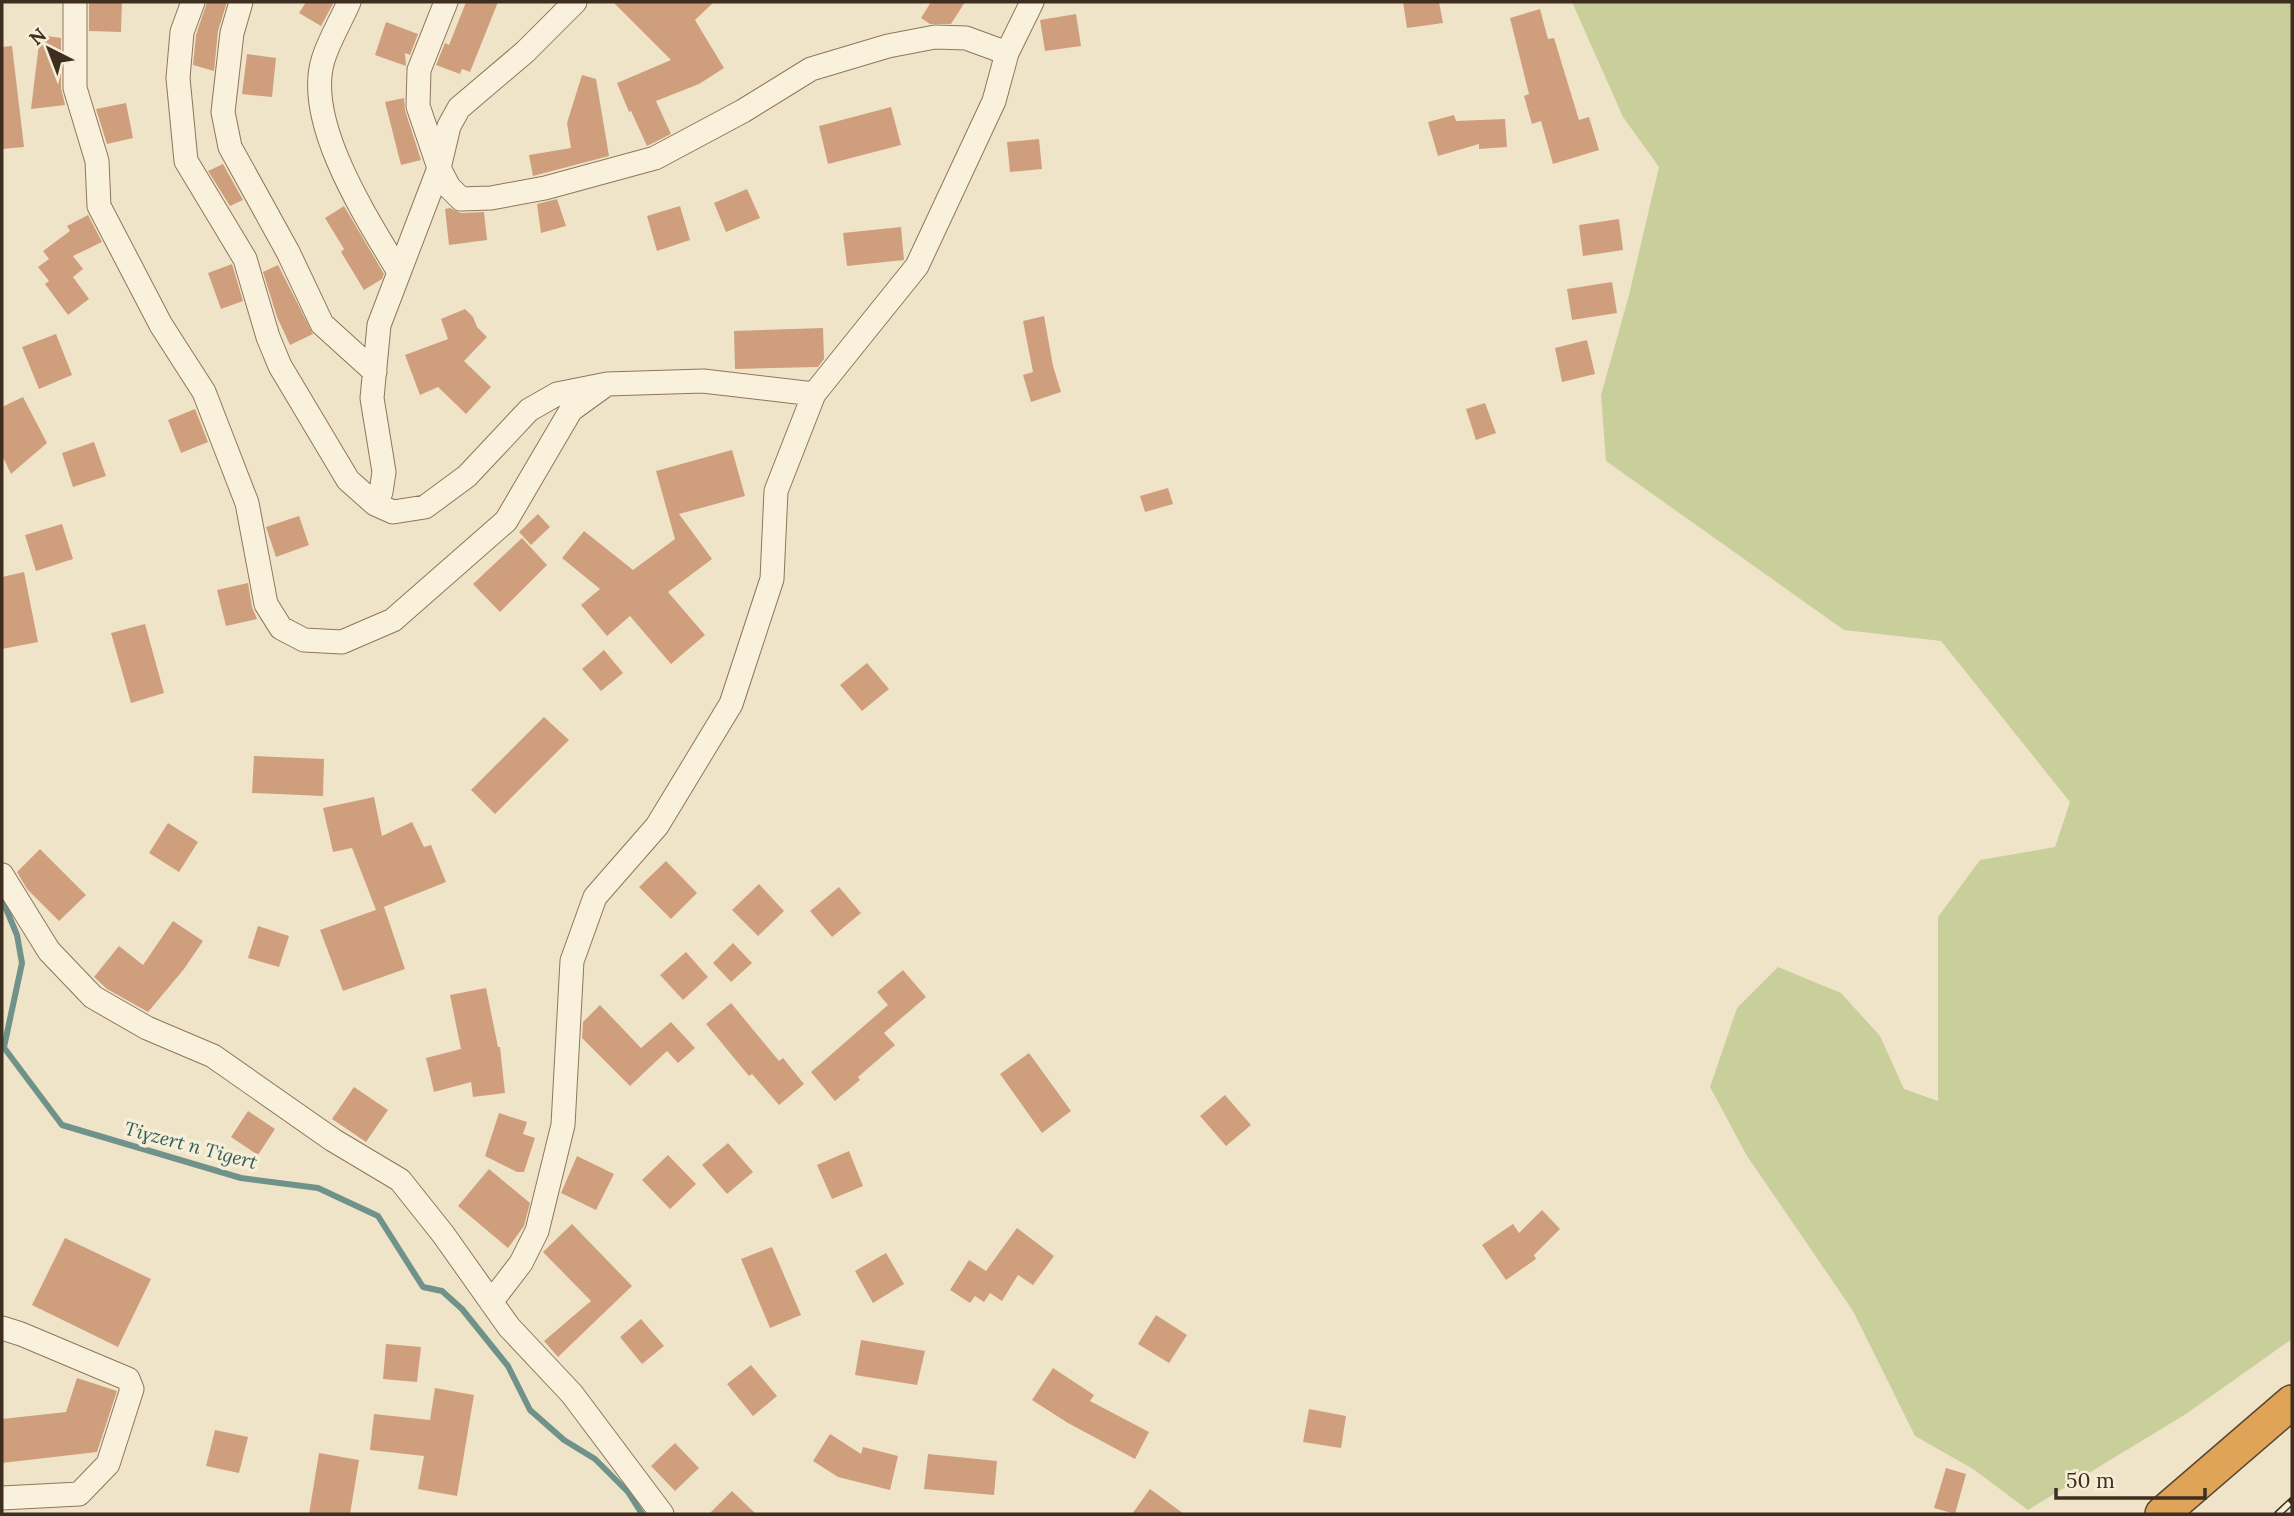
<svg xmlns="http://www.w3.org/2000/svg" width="2294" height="1516" font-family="Lora,serif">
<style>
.green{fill:#c9cf9b}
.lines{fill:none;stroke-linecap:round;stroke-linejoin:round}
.stream{stroke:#6f938a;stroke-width:6}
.building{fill:#cf9f7d}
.minor-casing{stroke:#8d765c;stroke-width:25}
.highway-casing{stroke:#5b4430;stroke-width:36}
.minor{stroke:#faf1dc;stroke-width:23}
.highway{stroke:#e0a458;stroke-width:33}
.rail-casing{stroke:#3d2e20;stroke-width:8}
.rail{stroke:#f7eed8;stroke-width:5;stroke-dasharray:16;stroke-linecap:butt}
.labels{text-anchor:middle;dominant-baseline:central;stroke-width:7;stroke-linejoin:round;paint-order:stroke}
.water-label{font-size:19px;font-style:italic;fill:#2f5d5a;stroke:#f7eed8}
</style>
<rect width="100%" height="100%" fill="#f0e4c8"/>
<path class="green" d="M1572 2H2292V1339L2186 1414 2028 1510 1973 1469 1915 1436 1853 1311 1747 1156 1710 1087 1737 1008 1778 967 1841 993 1880 1036 1904 1089 1938 1101V917L1980 860 2055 847 2070 802 1941 641 1844 630 1606 461 1601 395 1629 295 1659 167 1623 117Z"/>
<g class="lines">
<path class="stream" d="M2 899 17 935 22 963 4 1047
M2 1045 62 1125 241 1178 318 1188 378 1216 423 1287 442 1291 462 1309 508 1366 530 1410 564 1440 595 1459 628 1492 642 1514"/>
</g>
<path class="building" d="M89 2H122L121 32 89 31Z
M207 2H227L218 31 214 71 193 65 196 35Z
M306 2H334L321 26 299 13Z
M466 2H498L470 72 462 69 460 74 436 65 445 43 449 45Z
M613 2H714L695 20 724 68 699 84 656 101 671 134 647 146 631 111 629 112 617 83 671 60Z
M931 2H965L951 24H930L921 18Z
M1403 2H1439L1443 23 1407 28Z
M1540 9 1548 39 1554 38 1579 120 1589 117 1599 150 1553 164 1541 121 1532 124 1524 96 1529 94 1510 18Z
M1076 14 1081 46 1045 51 1040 20Z
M386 22 418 34 410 55 405 53 406 66 375 55Z
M40 35 61 38V88L65 105 31 109Z
M12 46 24 147 2 149V47Z
M247 54 276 58 272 97 242 94Z
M582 75 596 79 609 156 533 176 529 155 571 148 567 123Z
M404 98 405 110 421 160 401 165 385 102Z
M126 103 133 138 107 144 96 109Z
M891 107 901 145 828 164 819 126Z
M1454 115 1456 121 1505 119 1507 147 1479 149V144L1438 156 1428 122Z
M1039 139 1042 169 1010 172 1007 142Z
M223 164 243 200 230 206 208 171Z
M747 189 760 218 726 232 714 203Z
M557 199 566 226 541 233 537 204Z
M344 206 384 274 382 279 364 290 341 252 344 249 325 218Z
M680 206 690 240 657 251 647 216Z
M450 208 461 213 484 212 487 240 449 245 445 209Z
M88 215 102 242 73 256 83 269 73 277 89 299 68 315 45 284 49 281 38 267 49 259 43 251 70 231 67 226Z
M1619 219 1623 250 1583 256 1579 225Z
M901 227 904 260 847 266 843 233Z
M232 264 243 301 221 309 208 273Z
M278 265 313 334 290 345 277 317 263 272Z
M1612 282 1617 313 1572 320 1567 289Z
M465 309 473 317 477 327 487 337 464 361 491 387 466 414 438 387 420 395 405 355 448 339 441 319Z
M1044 316 1053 366 1061 392 1031 402 1023 375 1033 372 1023 321Z
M823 328 824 359 818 367 735 369 734 331Z
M56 334 72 375 39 389 22 347Z
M1587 340 1595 374 1562 382 1555 348Z
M23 397 47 443 11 474 2 455V407Z
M1485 403 1496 433 1476 440 1466 409Z
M195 409 208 442 181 453 168 420Z
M94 442 106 476 73 487 62 453Z
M732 450 745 496 679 514 712 559 668 592 705 635 671 664 630 616 607 636 581 605 600 589 562 558 584 531 633 570 675 539 656 471Z
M1168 488 1173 504 1145 512 1140 496Z
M538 514 550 527 531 545 519 532Z
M299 516 309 545 276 557 266 527Z
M62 524 73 559 36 571 25 535Z
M522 538 547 565 500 612 473 584Z
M24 572 38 642 2 649V577Z
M248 583 252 607 257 619 226 626 217 590Z
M145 624 164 693 131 703 111 633Z
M604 650 623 673 601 691 582 669Z
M867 663 889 689 862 711 840 685Z
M544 717 569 740 495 814 471 790Z
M254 756 324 759 323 796 252 793Z
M374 797 382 836 412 822 424 847 431 845 446 882 376 910 352 848 333 852 323 808Z
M168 823 198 842 179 872 149 853Z
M40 849 86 895 59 921 27 889 17 872Z
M666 861 697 893 671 919 639 887Z
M759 884 784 911 758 936 732 910Z
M839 887 861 913 832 937 810 911Z
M384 907 405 969 343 991 320 930Z
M173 921 203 941 184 969 148 1012 107 989 94 977 119 946 143 965Z
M258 926 289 936 279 967 248 958Z
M733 943 752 963 731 982 713 963Z
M686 952 708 977 683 1000 660 975Z
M903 970 926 997 884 1033 895 1045 858 1077 860 1080 835 1101 811 1072 888 1005 877 992Z
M486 988 498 1047H500L505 1093 473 1097 471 1082 434 1092 426 1058 461 1049 450 995Z
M731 1003 779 1061 783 1058 804 1084 779 1105 752 1074 749 1076 706 1024Z
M600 1005 641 1048 671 1022 695 1048 678 1063 667 1051 630 1086 582 1038 583 1022Z
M1029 1053 1071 1111 1042 1133 1000 1074Z
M354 1087 388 1110 366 1142 332 1119Z
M1225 1095 1251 1125 1226 1146 1200 1116Z
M248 1111 275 1129 258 1155 231 1137Z
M499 1113 527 1122 523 1134 535 1138 524 1172H517L485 1156Z
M728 1143 753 1172 727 1194 702 1165Z
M849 1151 863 1186 832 1199 817 1165Z
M668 1155 696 1184 670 1209 642 1180Z
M577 1156 614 1174 596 1210 561 1193Z
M489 1169 530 1203 524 1226 508 1248 458 1206Z
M1542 1210 1560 1229 1534 1255 1536 1259 1506 1280 1482 1245 1513 1224 1519 1233Z
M572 1224 632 1286 558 1357 544 1341 591 1301 543 1252Z
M1017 1228 1054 1256 1033 1285 1018 1275 1002 1301 990 1293 984 1302 975 1296 970 1303 950 1290 969 1260 986 1271Z
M65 1238 151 1279 118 1347 32 1305Z
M772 1247 801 1315 770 1328 741 1259Z
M886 1253 904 1284 873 1303 855 1271Z
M1156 1315 1187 1335 1169 1363 1138 1344Z
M641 1319 664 1346 642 1364 620 1337Z
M861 1340 925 1351 917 1385 855 1375Z
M386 1344 421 1347 417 1382 383 1379Z
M751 1365 777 1396 753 1416 727 1384Z
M1053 1368 1094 1395 1090 1401 1149 1432 1135 1459 1068 1423 1032 1400Z
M77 1378 117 1391 97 1452 2 1463V1419L66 1412Z
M435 1388 474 1395 457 1496 418 1489 424 1456 370 1450 374 1414 430 1420Z
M1309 1409 1346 1416 1341 1448 1303 1442Z
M215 1430 248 1437 239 1473 206 1466Z
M830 1434 861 1454 863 1447 898 1456 890 1490 838 1477 813 1461Z
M675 1443 699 1468 675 1491 651 1466Z
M319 1453 359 1460 350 1514H309Z
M928 1454 997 1461 994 1495 924 1489Z
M1946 1468 1966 1474 1955 1514 1934 1508Z
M1150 1489 1184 1514H1132Z
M732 1491 756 1514H709Z"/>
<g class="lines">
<g class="minor-casing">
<path id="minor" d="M75 2V88L97 161 99 206 161 325 204 392 247 503 266 604 281 628 304 640 342 642 393 620 506 521 571 410 607 384
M193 2 182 32 178 78 186 161 245 259 268 337 280 366 348 480 375 504 393 512 425 507 467 476 529 410 557 394 607 384 703 381 814 394
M241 2 232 33 223 112 230 147 288 252 322 324 375 372
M349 2C341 21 329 40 323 60 304 123 368 220 399 272
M446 2 419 70 418 106 439 168 449 187 461 199 491 198 545 188 655 158 743 111 811 69 888 46 935 37 966 38 1007 53
M375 504 381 492 384 472 372 398 379 325 439 168 449 126 459 108 525 52 575 2
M2 875 49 951 93 997 147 1028 213 1056 333 1140 400 1180 443 1234 509 1327 572 1394 662 1514
M491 1302 521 1263 537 1231 563 1125 572 961 595 897 657 826 731 704 772 579 776 491 814 394 917 266 994 101 1007 53 1032 2
M2 1328 21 1334 128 1379 132 1389 108 1464 79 1494 2 1498"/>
</g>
<g class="highway-casing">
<path id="highway" d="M2162 1514 2292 1402"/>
</g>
<use href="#minor" class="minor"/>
<use href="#highway" class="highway"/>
<g class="rail-casing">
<path id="rail" d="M2278 1514 2292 1501"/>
</g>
<use href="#rail" class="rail"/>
</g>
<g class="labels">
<g class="water-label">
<text transform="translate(191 1145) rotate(15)">Tiɣzert n Tigert</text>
</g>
</g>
<rect width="2294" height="1516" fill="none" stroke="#3d2e20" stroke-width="7"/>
<g transform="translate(49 49) rotate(318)" stroke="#f7eed8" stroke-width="5" paint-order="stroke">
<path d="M0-5L12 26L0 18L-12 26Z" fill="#3d2e20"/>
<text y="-10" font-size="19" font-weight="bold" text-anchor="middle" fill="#3d2e20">N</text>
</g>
<path d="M2056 1488v10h149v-10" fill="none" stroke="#3d2e20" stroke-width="3.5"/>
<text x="2066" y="1488" font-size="21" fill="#3d2e20" stroke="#f7eed8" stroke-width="5" paint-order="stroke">50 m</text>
</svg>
